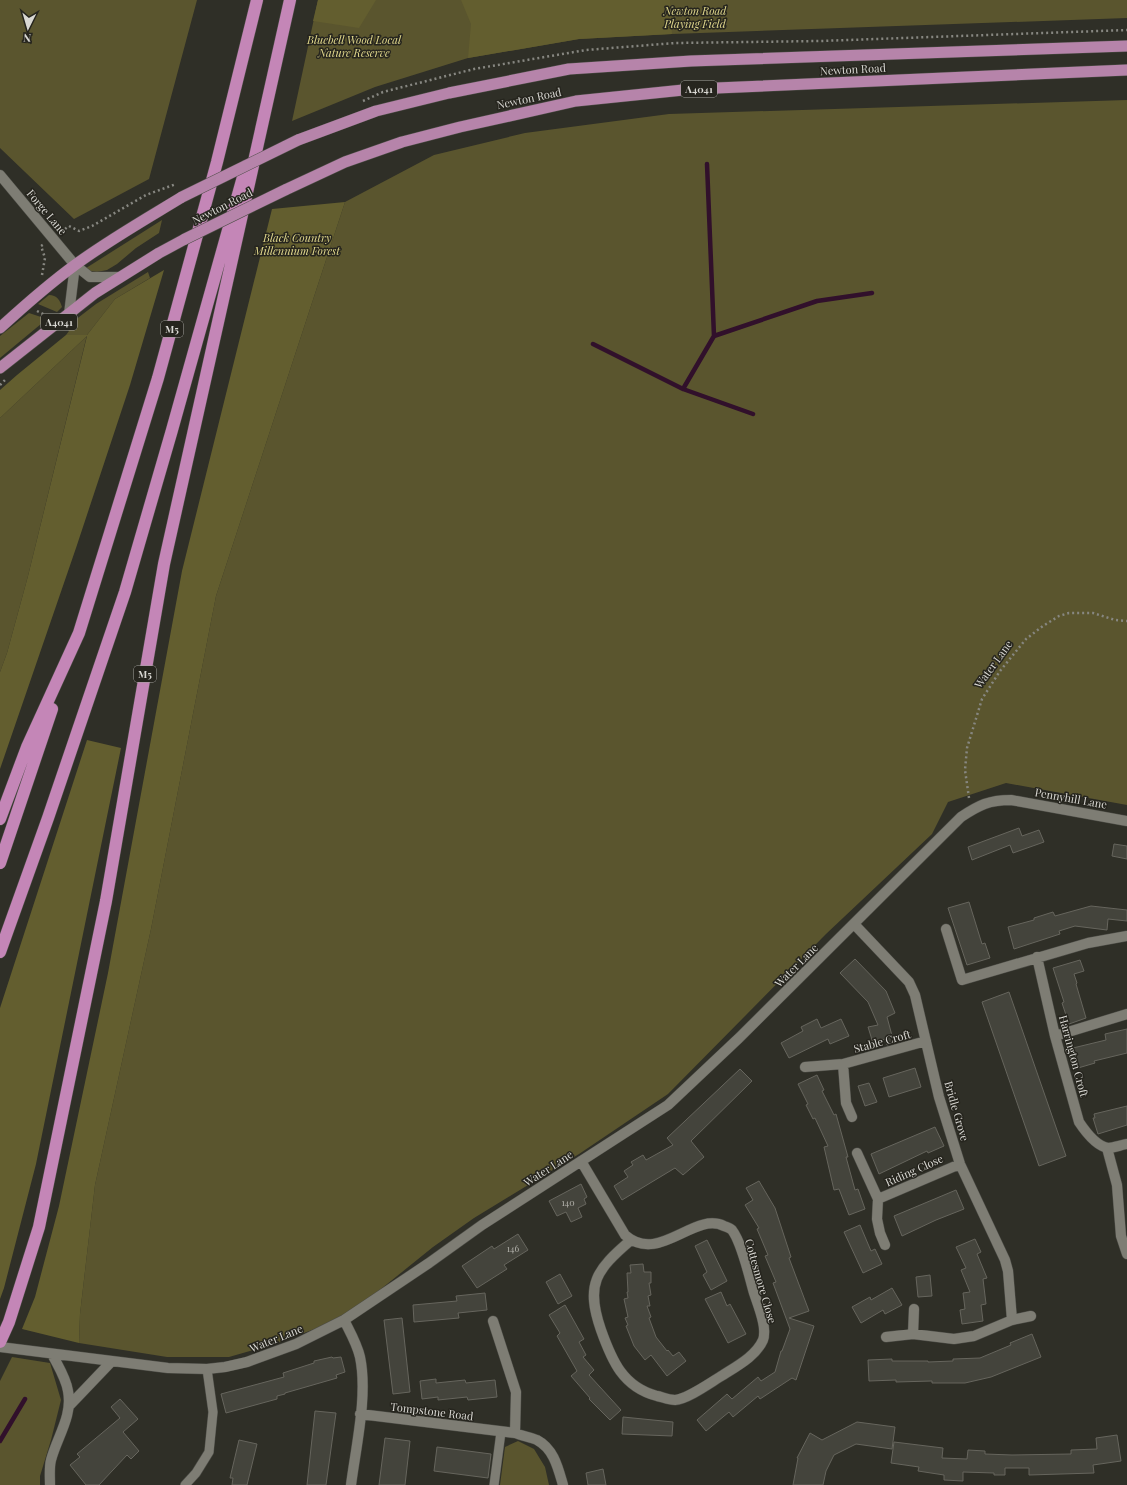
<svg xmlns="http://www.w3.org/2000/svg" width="1127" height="1485" font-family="'Playfair Display',serif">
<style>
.green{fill:#5a552e}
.forest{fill:#635e2f}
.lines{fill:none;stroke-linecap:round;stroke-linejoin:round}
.stream{stroke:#31102b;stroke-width:4.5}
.building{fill:#44443c;stroke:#66655d}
.service-casing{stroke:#4d4d47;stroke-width:10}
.minor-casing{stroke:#4d4d47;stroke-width:11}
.tertiary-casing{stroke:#4d4d47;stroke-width:11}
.trunk-casing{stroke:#4d4d47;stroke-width:12}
.motorway-casing{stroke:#4d4d47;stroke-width:13}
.path{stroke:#878781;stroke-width:2.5;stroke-dasharray:2 3;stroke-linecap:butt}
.service{stroke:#7e7d74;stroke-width:9}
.minor{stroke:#7e7d74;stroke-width:10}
.tertiary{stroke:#7e7d74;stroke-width:10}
.trunk{stroke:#b684aa;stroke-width:11}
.motorway{stroke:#c486b7;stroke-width:12}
.trunk-bridge-casing{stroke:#4d4d47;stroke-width:12;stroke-linecap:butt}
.trunk-bridge{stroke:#b684aa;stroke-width:11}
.labels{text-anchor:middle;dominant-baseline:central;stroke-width:3;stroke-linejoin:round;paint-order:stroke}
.number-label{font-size:9px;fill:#b4b3ad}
.shield{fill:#26251e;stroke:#a3a29d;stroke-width:1}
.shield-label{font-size:10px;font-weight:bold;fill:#d9d8d3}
.park-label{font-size:11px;font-style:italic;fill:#e1d88c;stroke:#26251e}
.street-label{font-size:11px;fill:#d9d8d3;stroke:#26251e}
</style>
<rect width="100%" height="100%" fill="#2f2f27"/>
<path class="green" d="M0 0H197L149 179 74 219 0 148Z
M318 0H1127V18L672 34 579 39 468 58 375 87 292 121Z
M1127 100V805L1006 783 948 802 932 834 826 934 668 1094 579 1154 474 1218 433 1247 376 1293 341 1316 323 1326 274 1344 229 1357H167L79 1343 80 1314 95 1185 151 929 216 596 345 202 434 155 525 133 669 114Z
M162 220 159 233 136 248 117 264 107 270 97 272 83 270Z
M148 272 150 278 115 299 87 335 28 576 7 653 0 672V418L87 336 66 335 69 331 66 327 96 304Z
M49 295C57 295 60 300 62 307L57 312 38 304Z
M29 313 47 319 0 358V336Z
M12 1357 50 1363 61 1400 51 1440 40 1476V1485H0V1381Z
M518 1441 534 1449 545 1467 549 1485H500L505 1447Z"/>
<path class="forest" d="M318 0H376L359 28 313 21Z
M461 0H670L672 34 579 39 468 58 471 24Z
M345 202 216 596 151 929 95 1185 80 1314 79 1343 22 1329 35 1297 59 1206 108 973 182 571 272 209Z
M164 270 130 385 76 548 0 769V672L7 653 28 576 87 336 0 418V390L17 375 66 335H87L115 299Z
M87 740 121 748 36 1164 4 1288 0 1299V1008Z"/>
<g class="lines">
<path class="stream" d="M714 336 817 301 872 293
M593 344 683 389 753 414
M683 389 714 336 707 164
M0 1441 25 1399"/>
</g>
<path class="building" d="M1019 828 1022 836 1039 830 1044 842 1013 853 1010 845 972 860 968 847Z
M1114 844 1127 846V859L1112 856Z
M969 902 982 944 985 943 990 958 967 965 948 908Z
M1091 906 1127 910V921L1108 919 1107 930 1075 926 1059 931 1060 934 1014 949 1008 927 1034 920V918L1053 912 1055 916Z
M855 959 886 991 895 1013 887 1017 894 1043 887 1045 885 1039 873 1043 868 1027 878 1025 868 1002 840 973Z
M1080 960 1084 971 1074 974 1077 983 1076 984 1086 1018 1069 1024 1062 1003 1064 1002 1053 968Z
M1009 992 1066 1156 1039 1166 982 1002Z
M817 1019 821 1028 841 1019 849 1036 830 1044 828 1039 789 1058 781 1043 803 1031 801 1027Z
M1127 1029V1053L1094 1061 1095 1063 1078 1068 1073 1048 1106 1040 1105 1034Z
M915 1068 921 1087 889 1097 883 1078Z
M740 1069 752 1081 691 1141 704 1157 683 1175 675 1168 622 1200 614 1186 628 1177 624 1171 633 1165 631 1162 643 1155 646 1160 673 1145 667 1138Z
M817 1075 824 1090 822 1091 834 1115 836 1114 848 1157H846L855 1190 858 1189 865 1209 849 1215 839 1189 834 1190 824 1147 828 1146 815 1118 813 1119 806 1105 808 1104 798 1084Z
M869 1083 877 1102 865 1106 858 1086Z
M1127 1106V1125L1098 1134 1093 1118H1095L1094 1114Z
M935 1127 944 1146 928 1153 927 1151 879 1174 871 1154Z
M759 1181 775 1208 791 1257 789 1258 809 1311 789 1318 814 1326 796 1380 792 1378 760 1399 758 1396 733 1417 729 1412 706 1431 697 1420 727 1394 732 1399 758 1377 761 1381 775 1372 781 1351H782L790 1329 773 1283 776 1282 765 1256 768 1255 757 1229 759 1228 745 1205 753 1200 746 1188Z
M581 1184 587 1197 584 1199 586 1204 578 1208 582 1217 571 1222 566 1212 557 1216 549 1201Z
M956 1190 964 1209 936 1220 902 1236 894 1216Z
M860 1225 871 1251 875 1249 882 1264 863 1273 844 1232Z
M518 1234 528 1250 504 1265 507 1269 477 1288 462 1266 492 1246 494 1249Z
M975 1239 981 1252 977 1254 987 1278 983 1279 986 1304 981 1305 983 1321 962 1324 960 1310 965 1309 963 1293 970 1292 961 1270 966 1268 956 1247Z
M707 1240 727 1281 711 1290 703 1275 707 1272 695 1246Z
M643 1264 644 1272H651V1283H649L651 1295 648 1296 650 1306H647L651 1317 649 1318 656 1337 667 1351 668 1350 673 1356 679 1352 686 1361 667 1376 651 1355 645 1360 634 1346 626 1326 628 1325 625 1318 628 1317 624 1299 628 1298 627 1292H628L627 1273H631L630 1265Z
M560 1274 572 1296 558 1304 546 1282Z
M930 1275 932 1296 918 1297 916 1277Z
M892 1288 902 1305 885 1314 883 1310 861 1323 852 1307 870 1297 871 1300Z
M721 1292 727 1306 730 1304 746 1334 728 1343 705 1299Z
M485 1293 487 1310 458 1313 459 1318 414 1322 413 1305 457 1301 456 1296Z
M565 1305 584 1339 579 1342 586 1355 583 1357 594 1370 589 1375 621 1410 610 1420 589 1399 590 1398 571 1376 577 1371 557 1336 560 1333 549 1315Z
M402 1318 410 1392 393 1394 384 1320Z
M1032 1334 1041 1357 991 1377 965 1383H932V1381L896 1382V1380L869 1381 868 1360 892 1359V1361H928V1362L953 1361V1359L980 1358 1011 1345 1010 1343Z
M332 1357 333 1358 341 1357 345 1372 336 1375 337 1378 285 1393V1394L277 1396V1399L226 1413 221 1394 284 1377 283 1373 314 1363V1361Z
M436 1379V1383L465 1380 466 1383 495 1380 497 1397 468 1400 467 1397 438 1400V1397L422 1399 420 1381Z
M120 1399 138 1419 123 1432 139 1451 131 1459 127 1455 99 1485H86L70 1465 80 1457 77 1454 120 1418 111 1407Z
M315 1411 336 1413 326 1485H307Z
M623 1417 673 1422 672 1436 622 1434Z
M857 1422 895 1427 892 1449 856 1444 834 1455 826 1471 823 1485H793L798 1458H797L810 1433 822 1440Z
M1117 1435 1121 1461 1093 1465 1094 1473 1029 1475V1468H1005V1475H994V1473L963 1472V1481L944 1480V1475L918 1471 919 1467 891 1463 894 1442 943 1448 942 1458 967 1459 968 1450 985 1451V1454L1012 1455 1071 1454V1450L1097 1449 1096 1438Z
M385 1438 410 1441 405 1485H379Z
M239 1440 257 1444 247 1485H232L233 1478H230Z
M437 1447 491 1454 488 1478 434 1471Z
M603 1469 606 1485H588L586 1473Z"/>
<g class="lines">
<g class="service-casing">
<path id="service" d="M185 1485 196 1473 209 1452 213 1412 207 1369
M494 1485 501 1432"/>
</g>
<g class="minor-casing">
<path id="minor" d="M854 924 909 982 915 995 939 1097 960 1164 1005 1260 1008 1271 1012 1320
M946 929 962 980 1088 943 1127 936
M1037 957 1055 1036 1079 1122C1085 1131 1096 1146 1108 1148 1113 1148 1121 1145 1127 1144
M1055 1036 1127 1014
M843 1064 846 1103 852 1117
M805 1067 843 1064 926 1041
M1107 1148 1117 1185 1121 1236 1127 1254
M857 1153 878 1199 877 1219 880 1233 885 1245
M581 1161 625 1235C659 1265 694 1211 724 1226 727 1227 730 1228 732 1230 742 1243 749 1276 754 1293 757 1302 761 1312 763 1322 764 1326 765 1335 763 1340 756 1356 737 1366 723 1375 711 1382 688 1399 675 1400 669 1400 662 1397 657 1396 623 1387 612 1361 601 1330 585 1284 596 1270 631 1240
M878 1199 960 1164
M344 1320C350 1332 357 1344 360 1357 368 1395 356 1446 351 1485
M493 1321 516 1392 515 1433
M913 1334 914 1309
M886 1337 913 1334 954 1339 974 1336 1012 1320 1031 1316
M0 1347 168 1368 207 1369 225 1367 247 1362 296 1344 344 1320 429 1263 482 1225 668 1105 739 1038 961 817C979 805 989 800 1011 800L1127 821
M69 1406 111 1362
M360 1414 515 1433C522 1436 530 1437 537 1440 554 1449 558 1468 563 1485
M50 1485C50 1477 49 1468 51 1460 57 1437 73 1416 68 1391 66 1378 58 1366 52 1354"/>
</g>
<g class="tertiary-casing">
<path id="tertiary" d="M0 175 75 265 90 277H119
M69 314 75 265"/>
</g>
<g class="trunk-casing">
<path id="trunk" d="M298 140 376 111 449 93 569 69 691 61 1127 46
M285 190 345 162 402 142 460 127 576 101 693 89 1127 70
M0 328C24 306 49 284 75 265 109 240 146 219 182 197
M0 368 95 293 159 253 185 239"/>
</g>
<g class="motorway-casing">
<path id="motorway" d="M0 819 27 747 79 633 158 378 217 162 257 0
M0 863 52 709
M0 952 48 818 125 592 172 430 246 166
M0 1342 9 1322 39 1227 106 901 164 564 290 0"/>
</g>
<path class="path" d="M363 101 383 92 474 69 586 50 675 43 820 41 1127 30
M61 232 69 226 79 231 92 226 146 195 176 184
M42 275 45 258 41 246 44 244
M37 311 47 316
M0 385 5 380
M969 798 965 770 967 748 982 699 1000 671 1026 639 1043 626 1059 616 1069 613H1093L1115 620 1127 621"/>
<use href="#service" class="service"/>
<use href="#minor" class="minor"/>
<use href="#tertiary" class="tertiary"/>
<use href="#trunk" class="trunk"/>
<use href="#motorway" class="motorway"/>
<g class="trunk-bridge-casing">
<path id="trunk-bridge" d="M182 197 298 140
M185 239 285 190"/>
</g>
<use href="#trunk-bridge" class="trunk-bridge"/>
</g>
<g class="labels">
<g class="number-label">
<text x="568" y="1202">140</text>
<text x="513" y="1248">146</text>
</g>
<g class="shield">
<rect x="681" y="81" width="36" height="16" rx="3"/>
<rect x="41" y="314" width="36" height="16" rx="3"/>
<rect x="161" y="321" width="22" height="16" rx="3"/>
<rect x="134" y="666" width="22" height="16" rx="3"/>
</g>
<g class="shield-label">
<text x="699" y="89">A4041</text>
<text x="59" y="322">A4041</text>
<text x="172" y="329">M5</text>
<text x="145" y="674">M5</text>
</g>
<g class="park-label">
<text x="695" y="10">Newton Road<tspan x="695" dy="13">Playing Field</tspan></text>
<text x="354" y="39">Bluebell Wood Local<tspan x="354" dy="13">Nature Reserve</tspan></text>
<text x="297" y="237">Black Country<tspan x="297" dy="13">Millennium Forest</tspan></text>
</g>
<g class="street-label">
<text transform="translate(853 69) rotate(-3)">Newton Road</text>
<text transform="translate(529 98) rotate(-12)">Newton Road</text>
<text transform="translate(222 206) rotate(-27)">Newton Road</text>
<text transform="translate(47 212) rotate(50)">Forge Lane</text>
<text transform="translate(993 664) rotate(-54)">Water Lane</text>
<text transform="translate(1071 798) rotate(10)">Pennyhill Lane</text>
<text transform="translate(796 965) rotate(-45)">Water Lane</text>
<text transform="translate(882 1041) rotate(-15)">Stable Croft</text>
<text transform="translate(1074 1056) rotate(75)">Harrington Croft</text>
<text transform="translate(957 1111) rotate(74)">Bridle Grove</text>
<text transform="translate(548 1168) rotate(-33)">Water Lane</text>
<text transform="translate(914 1170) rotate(-24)">Riding Close</text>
<text transform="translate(761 1281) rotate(74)">Cottesmore Close</text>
<text transform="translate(276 1338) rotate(-22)">Water Lane</text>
<text transform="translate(432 1411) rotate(7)">Tompstone Road</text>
</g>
</g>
<g transform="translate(28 28) rotate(185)" stroke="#26251e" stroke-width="3" paint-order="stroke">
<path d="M0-3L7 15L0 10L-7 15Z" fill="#d9d8d3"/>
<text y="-6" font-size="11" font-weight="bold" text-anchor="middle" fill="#d9d8d3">N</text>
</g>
</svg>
